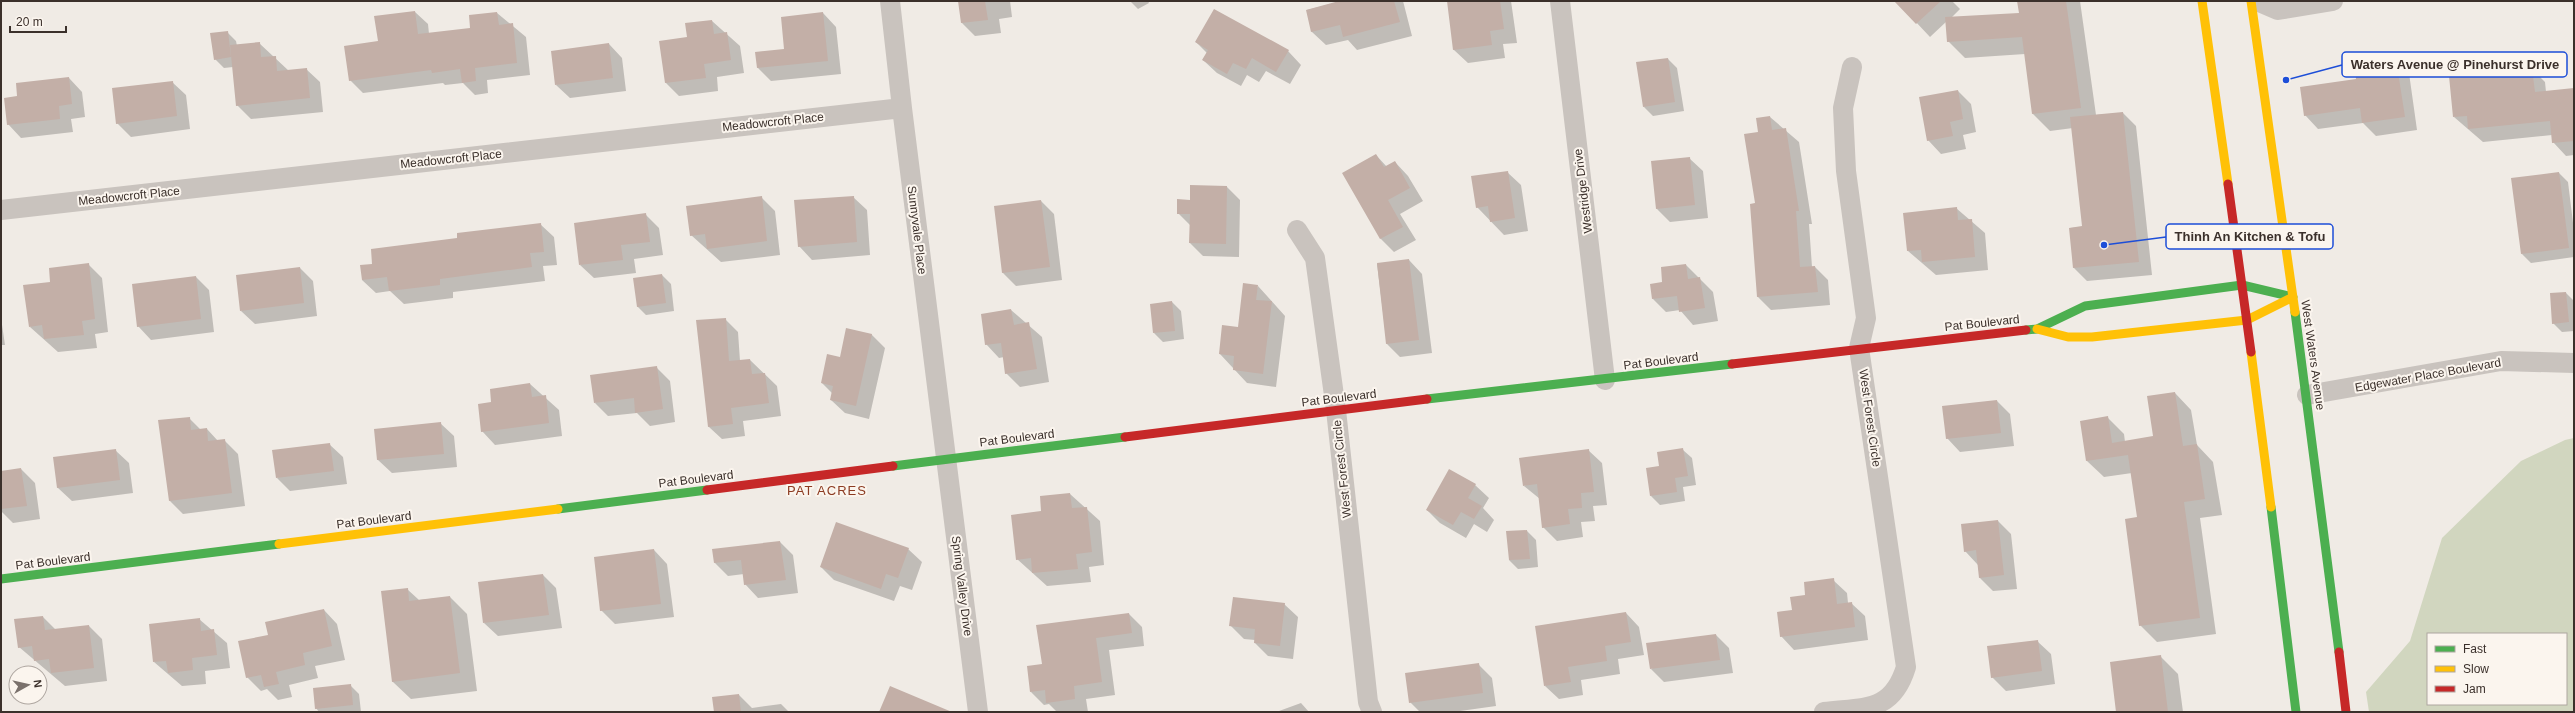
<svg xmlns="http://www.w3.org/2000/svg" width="2575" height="713" font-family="Arial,sans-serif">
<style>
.green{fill:#d1d6bf;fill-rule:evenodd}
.shadow{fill:#0003}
.building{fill:#c3afa7}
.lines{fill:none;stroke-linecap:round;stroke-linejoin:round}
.street{stroke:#c9c3be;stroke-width:20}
.fast{stroke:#4caf50;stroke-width:9}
.slow{stroke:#ffc107;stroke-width:9}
.jam{stroke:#c62828;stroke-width:9}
.labels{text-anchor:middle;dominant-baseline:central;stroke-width:4;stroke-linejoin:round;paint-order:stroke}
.street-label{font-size:12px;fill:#3b302b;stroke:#fbf5ee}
.neighbourhood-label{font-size:13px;letter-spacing:1px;fill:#8c3b22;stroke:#fbf5ee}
.leader{fill:none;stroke:#1d4ed8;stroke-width:1.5}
.callout-dot{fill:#1d4ed8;stroke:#fbf5ee;stroke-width:1.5}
.callout{fill:#fbf5ee;stroke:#1d4ed8;stroke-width:1.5}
.callout-label{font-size:13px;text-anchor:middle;font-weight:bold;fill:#3b302b}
</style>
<rect width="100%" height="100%" fill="#f0ebe5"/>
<path class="green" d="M2574 438V712H2369L2366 692 2410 641 2442 538 2521 461 2565 440ZM2428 634H2566V704H2428Z"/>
<path class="shadow" d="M959 1H1010L1012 17 999 19 1001 33 975 36 962 23Z
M1130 1H1148L1149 3 1138 9Z
M1343 1H1403L1412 36 1357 50 1348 40 1326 45 1312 32 1307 10Z
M1448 1H1511L1517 43 1503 44 1505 58 1468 63 1454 50Z
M1902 1H1952L1960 9 1951 18 2020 14 2018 1H2080L2096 115 2123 113 2136 126 2152 275 2087 281 2074 268 2070 228 2083 227 2073 128 2050 131 2033 114 2025 54 1965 58 1948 41 1947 21 1930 37 1899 4Z
M415 12 428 24 429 34 471 29 497 13 526 37 530 75 487 80 488 93 475 95 463 83 445 85 443 83 363 93 350 80 379 42Z
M823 13 836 27 841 74 771 81 758 68 756 53 785 50Z
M712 21 740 46 744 73 717 77 718 91 679 96 666 83 661 42 688 38Z
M227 32 236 41 237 46 259 43 289 71 306 69 320 82 323 112 251 119 237 105 233 67 224 68 215 59Z
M1196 42 1288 51 1301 65 1290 84 1266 71 1259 82 1247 75 1241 86 1217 73 1203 60 1207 53Z
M609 44 622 58 626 91 570 98 556 85Z
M1668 59 1677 68 1684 111 1653 116 1644 107Z
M2396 60 2409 73 2417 130 2376 136 2363 123 2318 129 2305 115 2357 80Z
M2532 69 2545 82 2546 92 2574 89V155L2566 156 2553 142 2552 135 2483 142 2454 117Z
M69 78 82 92 85 117 71 119 73 132 21 138 8 124 18 97Z
M172 82 186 95 190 129 131 137 117 123Z
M1958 91 1971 104 1976 132 1963 135 1966 149 1941 154 1928 140Z
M1770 117 1799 142 1812 224H1809L1812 267H1815L1828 280 1830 305 1771 310 1758 297 1756 204 1759 133Z
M1376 155 1387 167 1395 162 1408 176 1423 201 1400 214 1416 240 1394 252 1381 239 1344 174Z
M1689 158 1703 171 1708 218 1670 222 1657 209Z
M1507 172 1521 185 1528 231 1504 235 1477 207Z
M2559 173 2568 182 2574 231V257L2531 263 2522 254Z
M1191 186 1227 187 1240 200 1239 257 1203 256 1190 243V225L1178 213 1191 201Z
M761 197 775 211 780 255 721 262 691 235Z
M853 197 867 210 870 255 812 260 799 246Z
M1041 201 1054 214 1062 280 1016 286 1003 273 995 207Z
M1956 208 1985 233 1988 270 1936 275 1908 251Z
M646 215 659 228 663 255 634 259 636 273 594 278 580 265Z
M540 224 554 237 557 265 543 266 545 281 453 292V298L404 304 390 291 376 293 362 280 374 265 459 239Z
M1409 260 1422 274 1432 353 1400 357 1387 344 1377 264Z
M88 264 102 278 108 332 95 334 97 348 58 352 30 327Z
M1686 265 1713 292 1718 321 1693 325 1680 310 1666 312 1653 299 1664 283Z
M300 268 313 281 317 316 255 324 241 311Z
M662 275 671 284 674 311 646 315 637 306Z
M196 277 209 290 214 332 151 340 138 326Z
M1258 286 1285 316 1276 387 1247 383 1220 354 1239 328Z
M2566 293 2574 301V331L2562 332 2553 323Z
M1172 302 1181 311 1184 339 1163 342 1154 333Z
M1011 310 1042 337 1049 382 1020 387 1006 373 1004 357 999 358 986 344Z
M1 318 5 345H1Z
M725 319 738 332 740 361 750 360 777 386 781 416 743 421 745 436 722 439 709 427Z
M871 334 885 348 869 419 845 413 831 400 833 394 822 383 840 358Z
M657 368 670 381 675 422 650 426 637 413 608 416 595 403Z
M530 384 559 410 562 436 495 445 482 431 492 403Z
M2175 393 2191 410 2197 445 2213 462 2222 515 2200 518 2216 634 2157 642 2140 625 2139 518 2132 473 2104 477 2087 461 2107 417 2124 434 2125 442 2154 437Z
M1997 401 2010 414 2014 446 1960 452 1947 438Z
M189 418 201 430 207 429 218 441 224 440 238 454 245 506 183 514 170 501Z
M440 423 454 436 457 467 392 473 378 460 375 430Z
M329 444 343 457 347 484 290 491 277 478Z
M115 450 129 463 133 493 72 501 58 488 54 458Z
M1588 450 1602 463 1607 505 1593 506 1595 521 1581 522 1583 537 1557 541 1543 527 1540 499 1524 486Z
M1683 450 1692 458 1696 485 1683 487 1685 501 1660 505 1651 496 1660 467Z
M21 469 35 483 40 519 13 523 1 511V472Z
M1475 485 1489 498 1483 508 1494 520 1487 532 1474 524 1466 538 1440 523 1427 510Z
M1070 494 1100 521 1104 565 1089 567 1091 582 1047 586 1017 559 1042 512Z
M1998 521 2011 534 2017 589 1993 591 1980 578 1978 565 1965 551Z
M1527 531 1536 540 1538 567 1518 569 1509 560Z
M780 542 793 555 798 593 758 598 745 584 744 574 728 576 715 563 714 550Z
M908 549 922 562 912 590 900 586 894 601 834 580 821 567Z
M654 550 667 564 674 617 615 624 601 610Z
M543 575 556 588 562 628 498 636 484 623Z
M1833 580 1847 593 1848 603H1851L1865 616 1868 640 1794 650 1781 636 1793 611 1806 596Z
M407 589 419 600 450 597 467 614 477 691 411 699 393 682 382 592Z
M1284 604 1298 617 1293 659 1268 656 1255 643V640L1244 639 1230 625Z
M324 610 337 624 345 660 315 666 318 678 289 685 292 697 278 700 267 689 261 691 247 677Z
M1626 613 1639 627 1644 655 1618 659 1620 674 1581 680 1583 695 1559 699 1545 686Z
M1129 614 1142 627 1144 646 1109 650 1115 695 1086 699 1088 712H1057L1049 704 1044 705 1031 692 1043 665Z
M43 617 56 630 89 626 102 639 107 681 65 686 19 647 16 620Z
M199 619 227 643 230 668 205 671 206 684 182 686 154 662Z
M1716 635 1729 648 1733 673 1664 682 1651 669Z
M2037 641 2051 654 2055 684 2006 691 1992 677Z
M2160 656 2178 674 2183 712H2117Z
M1479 665 1492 678 1496 706 1453 712H1420L1410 702Z
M350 685 359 694 361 712H319L316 708Z
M739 695 752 708 781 704 789 712H715Z
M1301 703 1309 712H1279V711Z"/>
<path class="building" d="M958 1H985L988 20 961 23Z
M1339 1H1394L1400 22 1343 37 1340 25 1311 32 1306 10Z
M1447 1H1500L1504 29 1490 31 1492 45 1453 50Z
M1894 1H1941L1916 24Z
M2017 1H2066L2081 108 2032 114 2022 37 1947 42 1945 17 2019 13Z
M1214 9 1289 50 1276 72 1252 58 1246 69 1233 63 1227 74 1202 60 1208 50 1195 42Z
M415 11 418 34 470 28 469 15 497 12 499 25 513 23 517 63 475 68 476 81 462 83 460 69 432 73 431 70 349 81 344 46 378 41 374 16Z
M823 12 828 61 757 68 755 52 784 49 781 17Z
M712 20 714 34 727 32 731 60 704 64 706 78 665 83 659 41 687 37 685 23Z
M228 31 231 57 214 60 210 33Z
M260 42 261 57 276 56 277 71 307 68 310 98 236 106 230 45Z
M609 43 613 78 555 85 551 51Z
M1668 58 1675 102 1643 107 1636 62Z
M2396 59 2405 117 2362 123 2360 108 2304 116 2300 87 2356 79 2354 65Z
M2532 68 2535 92 2574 88V141L2552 143 2550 121 2468 129 2467 116 2453 117 2449 76Z
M69 77 72 104 59 106 60 119 7 125 4 98 17 96 16 83Z
M173 81 177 116 116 124 112 88Z
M1958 90 1963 119 1950 122 1953 136 1927 141 1919 97Z
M2123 112 2139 262 2073 268 2069 228 2082 226 2070 117Z
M1770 116 1772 130 1786 128 1799 211H1796L1800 267 1815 266 1818 292 1757 297 1750 204 1755 203 1744 134 1758 132 1756 118Z
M1376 154 1384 167 1395 161 1410 188 1388 200 1403 227 1380 239 1342 173Z
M1690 157 1695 205 1656 209 1651 161Z
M1508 171 1515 218 1490 222 1488 206 1476 208 1471 176Z
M2559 172 2569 248 2521 254 2511 178Z
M1190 185 1227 186 1226 244 1189 243 1190 214H1177V199L1190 200Z
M762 196 767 241 707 249 705 234 690 236 686 206Z
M854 196 857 242 798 247 794 200Z
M1041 200 1050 267 1002 273 994 206Z
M1957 207 1958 220 1972 219 1975 257 1922 262 1921 250 1907 251 1903 213Z
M646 213 650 242 621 245 623 260 579 265 574 223Z
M541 223 544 252 530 253 532 267 440 279V285L389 291 387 277 362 280 360 265 372 264 371 249 457 238V233Z
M1409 259 1419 340 1386 344 1377 263Z
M89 263 95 319 82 321 84 335 44 339 42 325 29 327 23 285 50 282 49 268Z
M1686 264 1688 279 1700 277 1705 308 1679 312 1677 296 1652 299 1650 284 1662 282 1661 267Z
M300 267 304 303 240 311 236 275Z
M662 274 666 303 637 307 633 278Z
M196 276 201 319 137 327 132 284Z
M1243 283 1258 285 1256 300 1272 301 1263 374 1233 370 1234 356 1219 354 1222 325 1238 327Z
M2566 292 2569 322 2552 324 2550 293Z
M1172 301 1175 331 1153 333 1150 304Z
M1011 309 1014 325 1029 322 1037 369 1005 374 1001 343 985 345 981 314Z
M726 318 729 361 750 359 752 374 765 373 769 403 731 408 733 424 708 427 696 320Z
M846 328 872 334 856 406 830 400 833 386 821 383 827 354 840 357Z
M657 366 663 409 635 413 634 398 594 403 590 375Z
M530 383 532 397 546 395 549 423 481 432 478 404 491 402 490 389Z
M2175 392 2183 446 2197 444 2205 499 2184 502 2200 618 2139 626 2125 519 2137 517 2128 455 2086 461 2080 421 2108 416 2112 443 2153 436 2147 396Z
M1997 400 2001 433 1946 439 1942 406Z
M190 417 191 430 207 428 208 441 225 439 232 493 169 501 158 420Z
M441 422 444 454 377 460 374 429Z
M330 443 334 471 276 478 272 450Z
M1683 448 1688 476 1675 478 1677 492 1650 496 1646 468 1659 466 1657 452Z
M116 449 120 480 57 488 53 457Z
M1589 449 1594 492 1581 493 1582 508 1568 509 1570 524 1542 528 1537 484 1523 486 1519 458Z
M21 468 27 506 1 509V471Z
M1449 469 1476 484 1468 498 1482 506 1474 519 1461 512 1453 525 1426 510Z
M1070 493 1072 508 1087 507 1092 552 1076 554 1078 569 1032 573 1031 558 1016 560 1011 515 1041 511 1040 496Z
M1998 520 2004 575 1979 578 1976 550 1964 552 1961 524Z
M836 522 909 548 898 578 886 574 881 589 820 567Z
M1527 530 1530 559 1509 560 1506 531Z
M780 541 786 580 744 585 741 560 714 563 712 549Z
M654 549 661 604 600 611 594 557Z
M543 574 549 615 483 623 478 582Z
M1834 578 1837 604 1852 602 1855 627 1780 637 1777 612 1792 610 1790 597 1805 595 1804 582Z
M408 588 409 601 450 596 460 673 392 682 381 591Z
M1233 597 1285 603 1280 646 1254 643 1255 629 1229 626Z
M324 609 332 646 303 653 305 665 276 672 279 684 264 687 261 675 246 678 238 641 268 635 265 622Z
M1626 612 1631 642 1605 646 1607 661 1568 667 1571 682 1544 686 1535 626Z
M1129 613 1132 633 1096 638 1102 682 1074 686 1075 699 1046 703 1045 690 1030 692 1027 666 1042 664 1036 625Z
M43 616 45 630 89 625 94 668 51 673 49 659 34 661 32 646 18 648 14 619Z
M200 618 201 631 214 629 217 655 192 658 193 670 168 673 166 661 153 662 149 624Z
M1716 634 1720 660 1650 669 1646 643Z
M2038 640 2042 671 1991 678 1987 646Z
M2161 655 2168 712H2116L2110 662Z
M1479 663 1483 693 1409 703 1405 673Z
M351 684 353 705 315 709 313 688Z
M890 686 952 712H879Z
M739 694 741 712H714L712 697Z"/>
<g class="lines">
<path class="street" d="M890 1 902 108 978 712
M1560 1 1605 380
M2257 1 2278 10 2333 1
M1 210 902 108
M1297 230 1315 258 1336 410 1368 702 1372 712
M2307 395 2501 361 2574 363
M1824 712C1864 707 1892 713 1906 667L1859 348 1866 318 1846 171 1843 108 1852 67"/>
<path class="fast" d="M2295 312 2339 652
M2026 330 2037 329 2085 306 2242 285 2293 297
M1427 399 1732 364
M893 466 1125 437
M2271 507 2296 712
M558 509 707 490
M1 579 279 544"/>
<path class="slow" d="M2202 1 2228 184
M2251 1 2295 312
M2037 329 2068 337H2092L2247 320 2293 297
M2251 352 2271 507
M279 544 558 509"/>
<path class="jam" d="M2228 184 2251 352
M1732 364 2026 330
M1125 437 1427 399
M707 490 893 466
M2339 652 2346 712"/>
</g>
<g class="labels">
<g class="street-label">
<text transform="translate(773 122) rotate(-6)">Meadowcroft Place</text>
<text transform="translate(451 159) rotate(-6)">Meadowcroft Place</text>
<text transform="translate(1583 191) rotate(-97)">Westridge Drive</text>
<text transform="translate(129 196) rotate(-6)">Meadowcroft Place</text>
<text transform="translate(917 230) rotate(83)">Sunnyvale Place</text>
<text transform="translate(1982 323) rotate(-6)">Pat Boulevard</text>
<text transform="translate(2313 355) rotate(82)">West Waters Avenue</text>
<text transform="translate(1661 361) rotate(-7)">Pat Boulevard</text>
<text transform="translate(2428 375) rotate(-10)">Edgewater Place Boulevard</text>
<text transform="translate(1339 398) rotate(-7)">Pat Boulevard</text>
<text transform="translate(1870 418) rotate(82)">West Forest Circle</text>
<text transform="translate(1017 438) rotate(-7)">Pat Boulevard</text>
<text transform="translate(1342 469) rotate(-96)">West Forest Circle</text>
<text transform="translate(696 479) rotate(-7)">Pat Boulevard</text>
<text transform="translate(374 520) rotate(-7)">Pat Boulevard</text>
<text transform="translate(53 561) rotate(-7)">Pat Boulevard</text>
<text transform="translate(962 586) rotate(83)">Spring Valley Drive</text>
</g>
<g class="neighbourhood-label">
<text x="827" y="490">PAT ACRES</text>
</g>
</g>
<path class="leader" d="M2286 80L2342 65M2104 245L2166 237"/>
<g class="callout-dot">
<circle cx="2286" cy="80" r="4"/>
<circle cx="2104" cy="245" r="4"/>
</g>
<g class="callout">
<rect x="2342" y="52" width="225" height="25" rx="4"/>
<rect x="2166" y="224" width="167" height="25" rx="4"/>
</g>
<g class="callout-label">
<text x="2455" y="69">Waters Avenue @ Pinehurst Drive</text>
<text x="2250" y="241">Thinh An Kitchen &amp; Tofu</text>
</g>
<rect width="2575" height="713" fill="none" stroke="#3b302b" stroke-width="4"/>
<rect x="2427" y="633" width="140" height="72" fill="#fbf5ee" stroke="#aea6a0"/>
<rect x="2435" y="646" width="20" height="6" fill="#4caf50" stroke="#aea6a0"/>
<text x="2463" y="653" font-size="12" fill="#3b302b">Fast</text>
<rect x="2435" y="666" width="20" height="6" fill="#ffc107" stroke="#aea6a0"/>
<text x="2463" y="673" font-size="12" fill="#3b302b">Slow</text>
<rect x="2435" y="686" width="20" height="6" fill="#c62828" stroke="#aea6a0"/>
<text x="2463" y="693" font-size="12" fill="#3b302b">Jam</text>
<g transform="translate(28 685) rotate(82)"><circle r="19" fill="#fbf5ee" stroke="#aea6a0"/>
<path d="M0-3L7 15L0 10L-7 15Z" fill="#7a716c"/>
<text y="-6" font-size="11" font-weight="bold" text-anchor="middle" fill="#3b302b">N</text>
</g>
<path d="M10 26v6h56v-6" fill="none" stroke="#3b302b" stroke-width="2"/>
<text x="16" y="26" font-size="12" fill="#3b302b" stroke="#fbf5ee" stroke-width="3" paint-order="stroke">20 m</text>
</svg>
